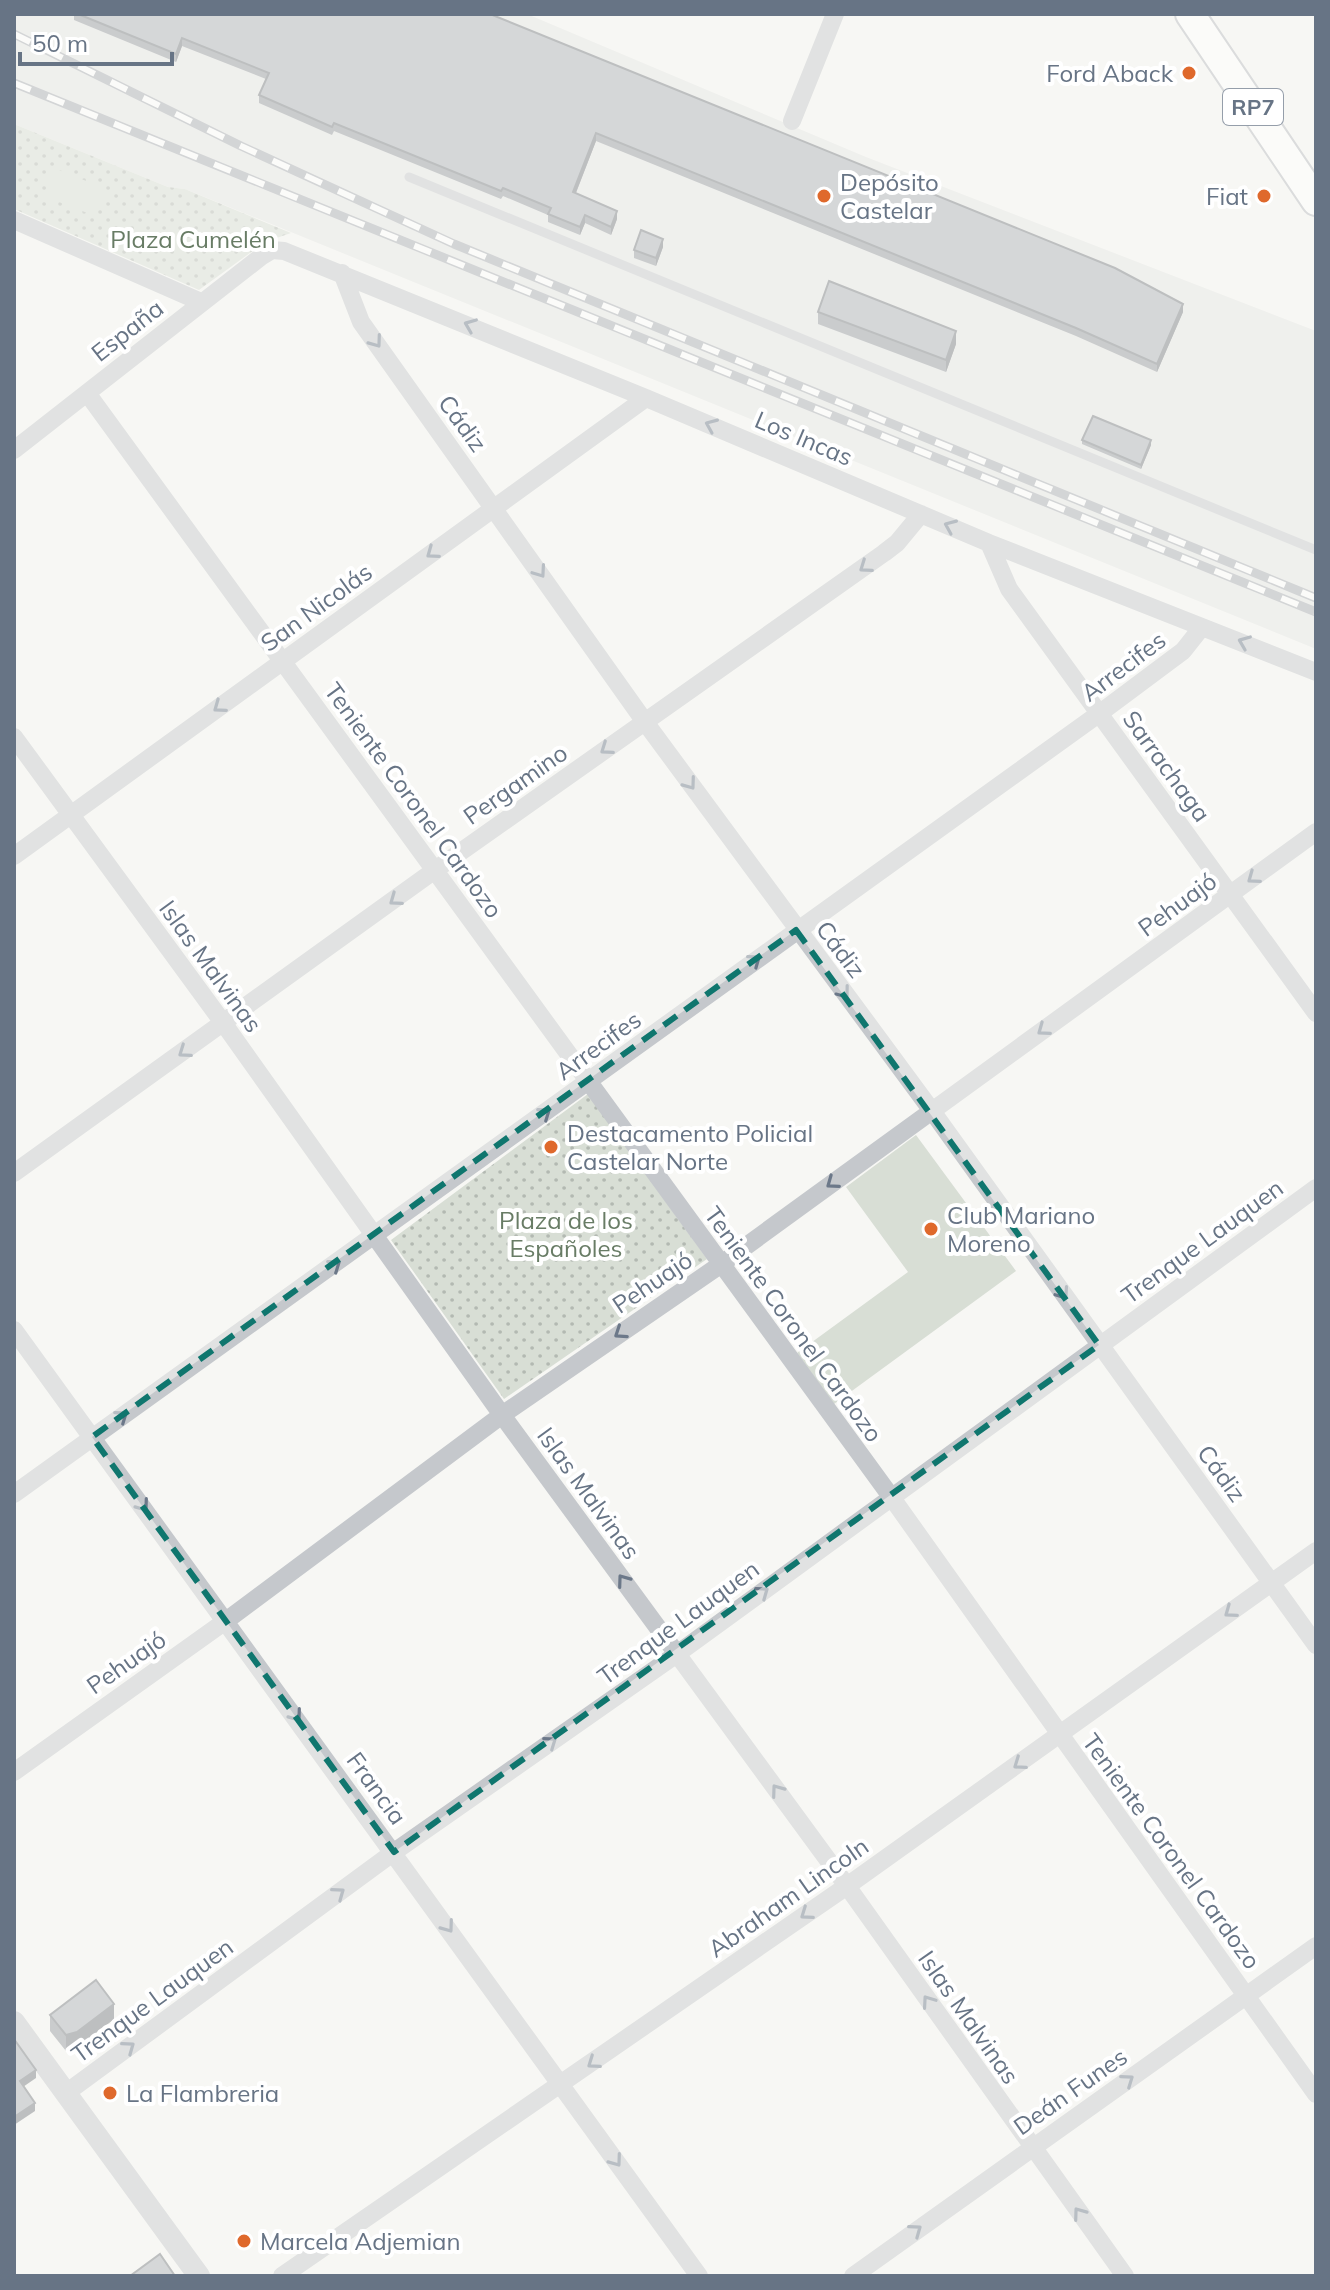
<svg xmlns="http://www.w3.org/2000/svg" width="1330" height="2290" font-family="Mulish,sans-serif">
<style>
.built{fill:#e5e6e5}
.green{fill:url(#green-dots)}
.pitch{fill:#d8ded5}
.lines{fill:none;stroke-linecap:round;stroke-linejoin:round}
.primary-casing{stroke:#b8bbc0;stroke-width:32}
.service{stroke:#c5c8cc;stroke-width:9}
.minor{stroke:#c5c8cc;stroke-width:18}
.tertiary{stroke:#c5c8cc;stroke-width:22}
.primary{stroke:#fff;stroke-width:28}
.rail-casing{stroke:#a6aab1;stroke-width:9}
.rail{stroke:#fff;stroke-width:6;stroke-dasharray:18;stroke-linecap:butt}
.wall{fill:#92979d}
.shaded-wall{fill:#777b80}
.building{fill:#aab0b7;stroke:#777b80;stroke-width:2}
.oneway{stroke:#6c7889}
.marked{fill:none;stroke:#0f766e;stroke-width:6;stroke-dasharray:16 10;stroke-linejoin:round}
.poi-dot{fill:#df692c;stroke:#fff;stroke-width:3}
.labels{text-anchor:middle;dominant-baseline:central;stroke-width:8;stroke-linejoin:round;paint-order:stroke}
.shield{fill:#fff;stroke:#959eaa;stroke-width:2}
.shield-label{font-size:22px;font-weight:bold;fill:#677485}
.poi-label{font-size:24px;fill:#677485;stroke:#fff;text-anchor:start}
.park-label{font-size:24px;fill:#687c65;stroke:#fff}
.street-label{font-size:24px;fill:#677485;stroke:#fff}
</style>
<defs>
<pattern id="green-dots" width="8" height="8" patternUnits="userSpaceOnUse" patternTransform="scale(2)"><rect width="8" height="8" fill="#d8ded5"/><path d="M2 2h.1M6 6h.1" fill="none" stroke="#b3b9b2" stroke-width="1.8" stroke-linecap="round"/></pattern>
</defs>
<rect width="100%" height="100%" fill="#f7f7f4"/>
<path class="built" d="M14 14H527L866 157 1316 331V649L185 189 168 187 14 124Z"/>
<path class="green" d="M14 124 168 187 185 189 291 233 265 242 199 290 14 209Z
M588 1094 707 1259 504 1399 391 1240Z"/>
<path class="pitch" d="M54 168 106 189 95 216 44 196Z
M916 1135 1016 1271 834 1404 797 1353 908 1272 846 1187Z"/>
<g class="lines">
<g class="primary-casing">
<path id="primary" d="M1190 14 1316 201"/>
</g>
<path class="service" d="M409 177 1316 550"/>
<path class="minor" d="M792 121 835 14
M14 220 201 302
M342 273 361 322 645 722 932 1111 1316 1645
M87 393 892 1498 1316 2094
M14 450 262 256 272 250 284 251 646 398 989 543 1316 672
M989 543 1009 589 1316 1013
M14 737 224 1024 502 1415 847 1886 1125 2276
M14 856 646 398
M14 1173 435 870 884 553 897 543 921 514
M14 1330 699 2276
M14 1494 1100 713 1183 651 1202 627
M14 1772 227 1620 502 1415 720 1265 1316 832
M66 2093 394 1852 677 1654 1316 1188
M282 2276 847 1886 1316 1551
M853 2276 1316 1946"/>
<path class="tertiary" d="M14 2022 199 2276"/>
<use href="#primary" class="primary"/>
<g class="rail-casing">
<path id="rail" d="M14 34 241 146 454 244 1316 598
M14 83 1316 612"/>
</g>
<use href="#rail" class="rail"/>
</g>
<path class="wall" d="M74 14H490L1183 312 1157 372 1076 336 596 141 576 193 617 219 611 235 585 223 580 235 548 222V215L503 196 501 199 334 131 332 135 259 103V95L266 79 182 46 176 62 74 20Z
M663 247 656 266 634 258V250Z
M818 312 956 344 946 372 818 324Z
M1082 440 1151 445 1141 469 1082 444Z
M50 2015 114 2019 77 2048 66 2051 50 2031Z"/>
<path class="shaded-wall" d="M182 38V46L176 62V54Z
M596 133V141L573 200V192Z
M617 211V219L611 235V227Z
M585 215V223L580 235V227Z
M663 239V247L656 266V258Z
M1183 304V312L1157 372V364Z
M956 331V344L946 372V360Z
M1151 440V445L1141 469V465Z
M114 2004V2019L77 2048 66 2051V2035Z
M36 2070V2078L20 2089V2081Z
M35 2103V2111L14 2125V2117Z"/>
<path class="building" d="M78 14H490L1115 268 1183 304 1157 364 1076 328 596 133 573 192 617 211 611 227 585 215 580 227 548 214 551 208 503 188 501 191 334 123 332 127 259 95 269 73 182 38 176 54Z
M641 230 663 239 656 258 634 250Z
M829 281 956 331 946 360 818 312Z
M1093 416 1151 440 1141 465 1082 440Z
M96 1980 114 2004 77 2032 66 2035 50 2015Z
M14 2039 36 2070 20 2081 35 2103 14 2117Z
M160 2254 175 2276H130Z"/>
<defs><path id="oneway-chevron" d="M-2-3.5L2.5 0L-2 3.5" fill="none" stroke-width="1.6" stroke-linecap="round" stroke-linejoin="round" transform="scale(2)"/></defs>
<g class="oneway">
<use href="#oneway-chevron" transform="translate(470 325) rotate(-158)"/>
<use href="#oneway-chevron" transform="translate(376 342) rotate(54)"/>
<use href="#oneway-chevron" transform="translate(711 425) rotate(-157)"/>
<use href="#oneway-chevron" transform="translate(950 526) rotate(-157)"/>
<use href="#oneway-chevron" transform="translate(432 553) rotate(144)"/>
<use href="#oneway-chevron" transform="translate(865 567) rotate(145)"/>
<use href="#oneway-chevron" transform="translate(540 572) rotate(55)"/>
<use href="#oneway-chevron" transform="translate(1244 642) rotate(-158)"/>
<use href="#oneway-chevron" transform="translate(219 707) rotate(144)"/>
<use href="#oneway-chevron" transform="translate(606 749) rotate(145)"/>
<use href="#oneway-chevron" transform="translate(690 784) rotate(54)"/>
<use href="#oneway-chevron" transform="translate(1253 878) rotate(144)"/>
<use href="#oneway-chevron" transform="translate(395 900) rotate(144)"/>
<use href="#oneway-chevron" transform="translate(755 960) rotate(-36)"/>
<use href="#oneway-chevron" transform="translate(844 993) rotate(53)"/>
<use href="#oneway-chevron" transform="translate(1043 1030) rotate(144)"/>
<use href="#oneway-chevron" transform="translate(184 1052) rotate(145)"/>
<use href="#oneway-chevron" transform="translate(545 1113) rotate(-35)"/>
<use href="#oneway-chevron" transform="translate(832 1183) rotate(144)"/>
<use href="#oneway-chevron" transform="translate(335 1265) rotate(-35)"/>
<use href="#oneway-chevron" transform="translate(1063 1294) rotate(55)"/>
<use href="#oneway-chevron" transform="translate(620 1333) rotate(146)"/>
<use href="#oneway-chevron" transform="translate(122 1416) rotate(-35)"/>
<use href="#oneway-chevron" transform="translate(143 1506) rotate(54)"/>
<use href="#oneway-chevron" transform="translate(623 1580) rotate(-126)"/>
<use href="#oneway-chevron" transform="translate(763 1592) rotate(-36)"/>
<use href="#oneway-chevron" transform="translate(1230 1612) rotate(144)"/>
<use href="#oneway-chevron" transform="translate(296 1716) rotate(54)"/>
<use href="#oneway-chevron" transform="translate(551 1742) rotate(-35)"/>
<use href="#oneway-chevron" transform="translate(1019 1764) rotate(145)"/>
<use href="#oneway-chevron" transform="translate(777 1790) rotate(-126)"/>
<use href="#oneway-chevron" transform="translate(339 1893) rotate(-36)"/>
<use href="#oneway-chevron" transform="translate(806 1914) rotate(145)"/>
<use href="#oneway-chevron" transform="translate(448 1927) rotate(54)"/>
<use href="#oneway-chevron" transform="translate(928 2001) rotate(-125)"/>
<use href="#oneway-chevron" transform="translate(129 2047) rotate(-36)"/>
<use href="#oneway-chevron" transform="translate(593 2063) rotate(145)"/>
<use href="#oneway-chevron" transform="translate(1128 2080) rotate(-35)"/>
<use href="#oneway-chevron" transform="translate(616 2161) rotate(54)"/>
<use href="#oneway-chevron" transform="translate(1079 2213) rotate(-126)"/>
<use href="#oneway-chevron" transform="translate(916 2230) rotate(-36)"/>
</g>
<path d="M0 0H1330V2290H0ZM796 930 1099 1345 394 1852 92 1437Z" fill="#f7f7f4" fill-opacity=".55" fill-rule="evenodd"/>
<path class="marked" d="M796 930 1099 1345 394 1852 92 1437Z"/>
<g class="poi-dot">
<circle cx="1189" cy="73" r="8"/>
<circle cx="824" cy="196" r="8"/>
<circle cx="1264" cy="196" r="8"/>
<circle cx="551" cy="1147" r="8"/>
<circle cx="931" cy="1229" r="8"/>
<circle cx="110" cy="2093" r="8"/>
<circle cx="244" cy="2241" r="8"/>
</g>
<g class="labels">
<rect class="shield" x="1223" y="89" width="60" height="36" rx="6"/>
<g class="shield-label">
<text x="1253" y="107">RP7</text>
</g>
<g class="poi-label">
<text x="1173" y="73" text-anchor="end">Ford Aback</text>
<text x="840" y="182">Depósito<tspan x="840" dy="28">Castelar</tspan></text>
<text x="1248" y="196" text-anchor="end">Fiat</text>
<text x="567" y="1133">Destacamento Policial<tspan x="567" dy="28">Castelar Norte</tspan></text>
<text x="947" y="1215">Club Mariano<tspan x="947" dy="28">Moreno</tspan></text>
<text x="126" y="2093">La Flambreria</text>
<text x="260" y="2241">Marcela Adjemian</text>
</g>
<g class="park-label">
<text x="193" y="239">Plaza Cumelén</text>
<text x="566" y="1220">Plaza de los<tspan x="566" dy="28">Españoles</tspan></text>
</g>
<g class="street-label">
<text transform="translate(127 330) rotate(-38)">España</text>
<text transform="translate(463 423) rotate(54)">Cádiz</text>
<text transform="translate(804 438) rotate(23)">Los Incas</text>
<text transform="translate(316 607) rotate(-36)">San Nicolás</text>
<text transform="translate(1123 666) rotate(-37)">Arrecifes</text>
<text transform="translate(1167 766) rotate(54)">Sarrachaga</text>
<text transform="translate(515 784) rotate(-35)">Pergamino</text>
<text transform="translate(414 800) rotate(54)">Teniente Coronel Cardozo</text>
<text transform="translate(1177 904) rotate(-36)">Pehuajó</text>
<text transform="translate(841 949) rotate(53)">Cádiz</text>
<text transform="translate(211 966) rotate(54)">Islas Malvinas</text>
<text transform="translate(598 1045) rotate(-36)">Arrecifes</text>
<text transform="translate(1202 1241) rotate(-36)">Trenque Lauquen</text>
<text transform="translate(652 1282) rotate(-34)">Pehuajó</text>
<text transform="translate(794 1324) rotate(54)">Teniente Coronel Cardozo</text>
<text transform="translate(1222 1473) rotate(54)">Cádiz</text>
<text transform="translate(589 1493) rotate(54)">Islas Malvinas</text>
<text transform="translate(678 1622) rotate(-36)">Trenque Lauquen</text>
<text transform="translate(126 1662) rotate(-35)">Pehuajó</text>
<text transform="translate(377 1788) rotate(54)">Francia</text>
<text transform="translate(1172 1851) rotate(54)">Teniente Coronel Cardozo</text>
<text transform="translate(788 1897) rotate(-35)">Abraham Lincoln</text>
<text transform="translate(152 2000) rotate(-36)">Trenque Lauquen</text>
<text transform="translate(969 2017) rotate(55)">Islas Malvinas</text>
<text transform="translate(1070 2091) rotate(-35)">Deán Funes</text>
</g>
</g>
<rect width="1330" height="2290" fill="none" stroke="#677485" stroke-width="32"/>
<path d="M20 52v12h152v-12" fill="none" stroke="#677485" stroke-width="4"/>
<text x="32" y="52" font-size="24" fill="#677485" stroke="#ffffff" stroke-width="6" paint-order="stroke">50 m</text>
</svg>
